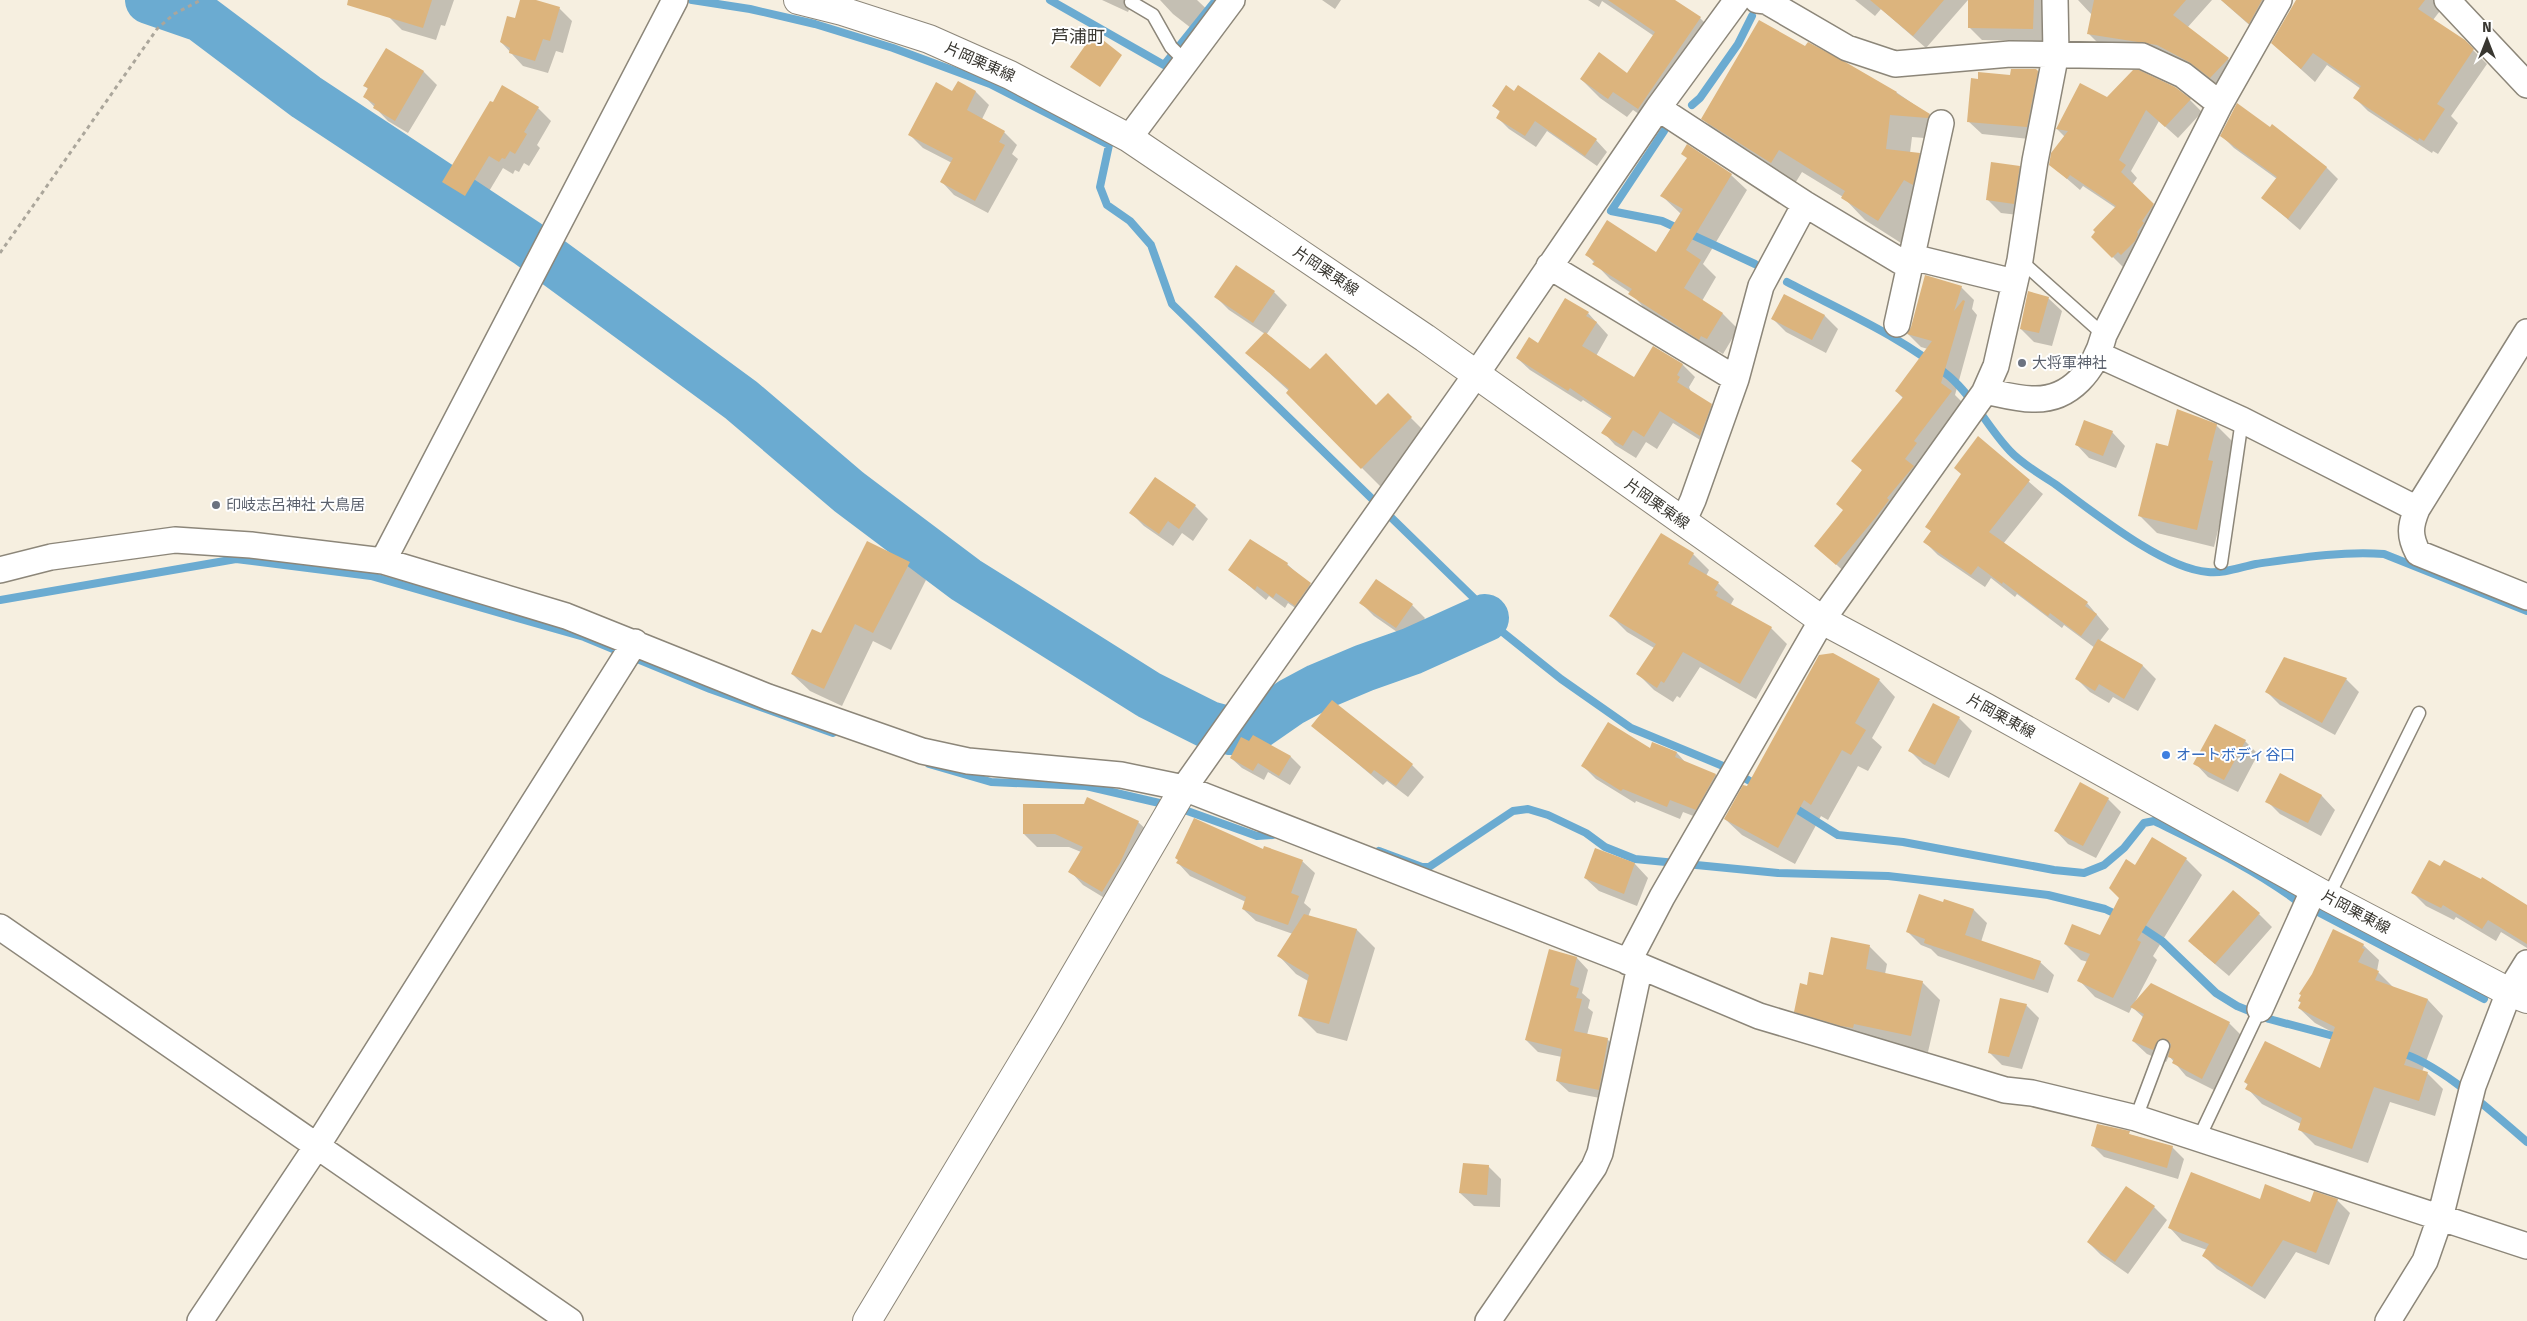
<svg xmlns="http://www.w3.org/2000/svg" width="2527" height="1321" font-family="'Fira Sans','Noto Sans JP',sans-serif">
<style>
.shadow{fill:#0003}
.lines{fill:none;stroke-linecap:round;stroke-linejoin:round}
.stream{stroke:#6babd1;stroke-width:8}
.river{stroke:#6babd1;stroke-width:48}
.building{fill:#dcb47d}
.service-casing{stroke:#8c8679;stroke-width:15}
.minor-casing{stroke:#8c8679;stroke-width:28}
.tertiary-casing{stroke:#8c8679;stroke-width:30}
.secondary-casing{stroke:#8c8679;stroke-width:30}
.path{stroke:#aba69b;stroke-width:3;stroke-dasharray:4 4;stroke-linecap:butt}
.service{stroke:#fff;stroke-width:12}
.minor{stroke:#fff;stroke-width:25}
.tertiary{stroke:#fff;stroke-width:28}
.secondary{stroke:#fff;stroke-width:28}
.worship-dot{fill:#6b7280;stroke:#fff;stroke-width:2}
.shop-dot{fill:#3f7fe0;stroke:#fff;stroke-width:2}
.labels{text-anchor:middle;dominant-baseline:central;stroke-width:4;stroke-linejoin:round;paint-order:stroke}
.street-label{font-size:15px;fill:#393731;stroke:#fff}
.worship-label{font-size:15px;fill:#5b616d;stroke:#fff;text-anchor:start}
.shop-label{font-size:15px;fill:#366cbe;stroke:#fff;text-anchor:start}
.quarter-label{font-size:18px;fill:#393731;stroke:#fff}
</style>
<rect width="100%" height="100%" fill="#f6efe0"/>
<path class="shadow" d="M395 0H454L445 26 441 25 436 40 402 30 389 17Z
M522 0H532L559 8 572 21 563 53 556 51 548 73 523 66 501 42 516 20Z
M1102 0H1133L1128 12Z
M1160 0H1197L1214 16 1200 35 1173 14Z
M1322 0H1341L1335 9Z
M1588 0H1673L1700 18 1719 37 1658 127 1633 110 1627 117 1600 98 1581 79 1628 75 1654 36 1602 1 1599 7Z
M1855 0H1968L1926 48 1881 9 1875 16Z
M1969 0H2049L2045 41 1982 40 1969 27Z
M2078 0H2212L2187 28 2228 59 2242 72 2225 91 2204 75 2171 59 2102 47 2089 34 2092 15Z
M2221 0H2289L2263 37Z
M2298 0H2436L2443 7 2433 20 2464 41 2487 64 2451 116 2458 123 2438 154 2433 151 2432 153 2368 111 2355 98 2361 89 2327 65 2315 82 2272 43Z
M1806 48 1896 92 1929 115 1951 138 1950 140 1912 137 1910 153 1919 154 1941 177 1901 243 1865 220 1843 197 1802 172 1794 185 1725 141 1703 119Z
M386 50 424 72 437 85 408 133 388 121 365 97 369 90 365 86Z
M2036 70 2051 85 2040 140 1982 134 1968 121 1979 80 2011 76Z
M958 82 976 92 989 105 982 119 1004 132 1017 145 1012 154 1018 159 988 213 954 195 942 182 952 163 923 148 910 135 953 93Z
M2107 98 2190 100 2202 112 2178 138 2159 121 2131 171 2137 178 2132 185 2165 217 2125 269 2093 237 2116 208 2083 186 2080 190 2050 164 2065 137 2057 129Z
M1494 106 1596 140 1607 152 1597 166 1547 131 1536 147 1509 129 1497 117 1501 113Z
M538 108 551 121 537 145 540 148 529 166 524 163 519 172 515 170 513 174 503 168 479 208 457 195 444 182Z
M2222 136 2326 167 2338 179 2300 230 2263 198 2277 179 2234 148Z
M2019 167 2032 180 2027 216 2001 213 1987 199Z
M1731 175 1747 190 1703 264 1716 277 1702 301 1723 314 1738 329 1723 354 1718 351 1715 355 1646 310 1631 293 1610 279 1586 254H1657L1681 214 1662 196Z
M1236 267 1274 292 1287 305 1266 335 1310 370 1376 406 1388 395 1430 437 1381 487 1287 393 1289 391 1247 353 1265 334 1229 310 1216 297Z
M1961 287 1974 300 1972 309 1977 315 1955 395 1965 405 1850 577 1816 546 1844 510 1863 471 1853 461 1903 398 1896 391 1928 349 1921 347 1908 334Z
M1784 295 1825 316 1838 329 1826 353 1786 332 1773 319Z
M2048 298 2062 311 2052 346 2034 342 2021 329Z
M1588 313 1608 335 1596 356 1634 379 1654 348 1683 365 1695 377 1689 387 1691 392 1711 405 1724 417 1713 448 1673 423 1657 449 1646 442 1636 458 1615 445 1603 432 1612 419 1583 400 1581 402 1530 370 1517 358Z
M2216 425 2234 443 2226 476 2230 480 2214 547 2157 533 2139 515 2169 448Z
M2112 432 2125 446 2116 468 2089 458 2076 444Z
M1979 438 2043 494 2003 544 2087 603 2109 629 2099 642 2143 666 2156 679 2138 711 2113 697 2109 703 2090 692 2077 679 2095 648 2064 625 2062 628 2017 594 2015 597 1991 578 1985 587 1938 555 1925 542 1932 532 1927 527 1962 475Z
M1195 506 1208 519 1193 541 1182 533 1173 546 1144 526 1131 513Z
M1693 554 1709 570 1706 576 1718 583 1734 599 1730 606 1771 628 1787 644 1756 699 1700 667 1680 698 1677 696 1673 702 1654 690 1638 674 1654 648 1627 632 1611 616Z
M909 563 926 580 891 650 873 641 842 706 810 691 792 674 821 635Z
M1287 564 1321 595 1307 616 1288 603 1285 608 1269 596 1266 600 1230 570Z
M1361 603 1412 605 1425 618 1410 641 1374 616Z
M2346 679 2359 692 2335 735 2280 705 2267 692Z
M1879 680 1895 697 1872 738 1882 747 1868 771 1858 766 1828 820 1821 816 1795 864 1742 835 1725 819 1748 788Z
M1959 718 1972 731 1949 778 1923 764 1910 751Z
M1313 726 1412 765 1424 777 1408 797 1387 781 1383 785Z
M1253 737 1291 757 1301 767 1290 785 1268 772 1264 780 1242 768 1231 758 1250 743Z
M2245 741 2258 754 2238 792 2208 777 2195 763Z
M1653 744 1677 753 1686 763 1716 775 1729 788 1709 822 1683 812 1680 819 1636 801 1635 803 1596 779 1583 766 1650 750Z
M2280 775 2322 796 2335 810 2321 836 2280 814 2267 801Z
M2108 799 2121 812 2096 858 2068 844 2055 830Z
M1138 822 1152 835 1116 905 1083 885 1070 871 1081 852 1069 847H1037L1024 834Z
M1596 850 1635 864 1648 878 1637 906 1599 891 1585 878Z
M1264 851 1302 861 1315 873 1304 903 1311 909 1308 917 1357 930 1375 948 1347 1041 1317 1033 1299 1015 1308 981 1296 974 1279 956 1293 934 1256 921 1243 909 1246 902 1190 876 1178 863Z
M2186 859 2202 875 2153 956 2157 960 2135 1002 2229 1023 2242 1036 2216 1091 2186 1076 2169 1056 2166 1062 2147 1054 2133 1041 2144 1018 2132 1007 2129 1013 2095 997 2079 980 2088 962 2081 960 2065 944 2101 937 2136 866Z
M2413 893 2527 906V948L2501 932 2496 941 2456 917 2454 920 2426 906Z
M1944 904 1974 910 1987 923 1981 942 2040 962 2054 975 2048 993 1938 956 1931 949 1921 945 1908 932Z
M2259 914 2272 927 2229 976 2203 954Z
M1832 939 1870 947 1887 964 1885 974 1922 982 1940 1000 1928 1052 1813 1029 1795 1011 1808 986 1824 977Z
M2363 945 2379 960 2377 971 2394 988 2428 1000 2443 1016 2422 1072 2427 1073 2443 1089 2435 1116 2390 1102 2368 1163 2315 1145 2299 1129 2301 1124 2262 1104 2247 1088 2248 1085 2245 1082 2321 1070 2334 1033 2315 1023 2299 1008 2302 1004 2299 1001Z
M1550 951 1577 958 1588 970 1582 993 1590 1000 1588 1008 1593 1012 1587 1035 1607 1039 1619 1051 1610 1100 1569 1092 1557 1081 1562 1057 1538 1052 1526 1040Z
M2026 1005 2039 1018 2022 1069 2002 1065 1989 1052Z
M2098 1125 2172 1147 2184 1159 2178 1179 2104 1157 2093 1146Z
M1488 1166 1501 1179 1500 1207 1474 1206 1460 1193Z
M2260 1200 2311 1203 2337 1200 2350 1213 2329 1265 2296 1252 2265 1299 2217 1269 2204 1256 2207 1250 2182 1241 2170 1228Z
M2154 1207 2167 1220 2128 1274 2101 1255 2088 1242Z"/>
<g class="lines">
<path class="stream" d="M692 0 750 9 815 24 893 48 990 84 1109 145 1100 187 1107 205 1130 221 1151 245 1172 304 1480 604 1485 618 1561 679 1631 728 1723 766 1757 785
M1050 0 1164 65 1216 0
M1692 105 1700 98 1738 44 1752 16
M1664 131 1611 211 1662 221 1755 264
M1787 282C1842 311 1903 337 1950 377 1974 398 1988 428 2010 451 2022 464 2040 474 2055 484 2092 511 2163 569 2208 572 2223 574 2241 567 2256 564 2299 558 2341 551 2384 554L2527 611
M0 600 236 559 371 576 584 637 710 689 833 733
M929 764 991 782 1086 786 1168 805
M1790 805 1838 835 1903 842 2054 870 2084 873 2104 865 2124 848 2144 823 2154 821C2203 845 2253 868 2297 901L2484 999
M1179 808 1257 836 1273 835 1278 830
M1379 851 1422 867H1429L1513 811 1528 809 1548 815 1586 833 1605 847 1635 859 1778 873 1888 876 1957 884 2048 895 2105 909 2120 916
M2135 923 2162 941 2216 993 2237 1006 2269 1019 2341 1038
M2398 1052C2440 1063 2493 1113 2527 1142"/>
<path class="river" d="M149 0 201 18 306 97 527 243 741 400 849 492 966 580 1149 695 1209 725 1231 731 1252 729 1291 702 1319 687 1364 668 1412 651 1485 618"/>
</g>
<path class="building" d="M348 0H432L423 28 347 5Z
M520 0H536L560 7 550 41 543 39 535 61 509 53 510 48 500 42 507 16 515 18Z
M1608 0H1675L1701 17 1638 109 1613 92 1608 99 1580 79 1599 52 1627 73 1655 32Z
M1870 0H1944L1913 36Z
M1968 0H2034L2033 29 1968 28Z
M2094 0H2186L2173 15 2229 58 2210 78 2189 62 2157 45 2087 34Z
M2221 0H2262L2249 24Z
M2296 0H2425L2418 9 2465 40 2474 49 2437 104 2445 109 2424 141 2419 138 2418 141 2353 98 2361 86 2313 53 2301 69 2271 43Z
M1759 20 1805 46 1808 42 1847 63 1897 92 1896 93 1930 114 1928 118 1890 115 1886 149 1920 153 1913 185 1904 180 1878 221 1841 198 1845 191 1779 150 1771 163 1701 119Z
M1094 33 1122 55 1100 87 1070 67Z
M386 48 424 71 395 121 373 108 375 104 363 97 368 88 363 86Z
M2011 69H2036L2038 71 2027 127 1967 122 1971 78 1978 79V72L2010 75Z
M2133 70H2139L2175 87 2191 99 2165 127 2146 110 2119 160 2126 165 2121 172 2154 204 2142 221 2144 223 2137 232 2138 234 2135 241 2121 255 2118 252 2112 258 2091 237 2095 232 2093 230 2116 206 2070 175 2067 179 2049 165 2051 153 2068 131 2056 129 2080 83 2107 97Z
M958 81 976 91 967 110 1005 131 999 142 1005 145 975 201 940 182 953 158 908 135 936 82 952 91Z
M502 85 539 107 524 132 527 134 515 154 510 151 505 159 502 158 499 162 489 156 465 196 442 182 490 101 493 102Z
M1506 85 1514 91 1518 85 1597 139 1585 156 1535 121 1525 136 1496 118 1500 111 1492 106Z
M2237 103 2270 127 2272 124 2327 167 2288 219 2261 198 2277 177 2220 136Z
M1687 144 1732 174 1686 250 1701 260 1684 288 1723 313 1707 339 1701 336 1699 340 1628 294 1632 289 1592 264 1595 261 1585 255 1607 220 1656 252 1683 209 1660 196 1687 158 1681 154Z
M1991 162 2020 166 2014 204 1986 200Z
M1236 265 1275 291 1253 323 1214 297Z
M1925 275 1962 286 1954 311 1963 300 1965 301 1941 383 1952 391 1914 441 1917 443 1905 459 1914 466 1887 498 1889 500 1876 517 1836 565 1814 546 1843 510 1836 504 1862 470 1851 461 1903 397 1895 391 1932 341 1907 334 1911 327Z
M2028 291 2049 297 2039 333 2020 329Z
M1784 294 1825 315 1812 340 1771 319Z
M1565 298 1589 312 1586 316 1597 322 1582 346 1634 377 1653 346 1683 364 1677 375 1680 377 1677 382 1712 404 1700 436 1660 411 1644 437 1633 430 1623 446 1601 433 1612 417 1570 388 1568 391 1516 358 1529 337 1538 343Z
M1265 332 1310 369 1326 353 1376 405 1388 393 1412 417 1361 469 1286 393 1289 389 1245 353Z
M2177 409 2217 424 2208 460 2213 461 2197 530 2138 516 2156 443 2168 446Z
M2084 420 2113 431 2103 456 2075 445Z
M1978 436 2030 480 1989 532 2088 602 2085 606 2097 614 2081 636 2050 613 2048 616 2003 582 2002 584 1978 566 1971 575 1923 542 1931 531 1925 527 1961 474 1954 468Z
M1155 477 1196 505 1179 529 1168 521 1159 534 1129 513Z
M1661 533 1694 553 1688 564 1719 582 1714 590 1718 592 1716 596 1772 627 1740 684 1683 652 1664 683 1661 681 1657 688 1636 674 1656 644 1609 616Z
M1250 539 1288 563 1287 565 1311 583 1295 606 1276 593 1273 598 1257 586 1255 590 1228 570Z
M867 541 910 562 873 633 855 624 824 689 791 674 812 629 821 633Z
M1376 579 1413 604 1396 628 1359 603Z
M2098 639 2143 665 2124 699 2099 684 2095 691 2075 679Z
M1833 653 1880 679 1855 723 1866 730 1851 755 1842 750 1811 805 1804 800 1778 848 1724 819 1743 785 1747 786 1819 655Z
M2284 657 2347 678 2322 723 2265 692Z
M1332 700 1413 764 1396 786 1374 770 1371 774 1311 726Z
M1933 703 1960 717 1935 765 1908 751Z
M1608 722 1650 748 1652 742 1677 752 1675 757 1716 774 1696 810 1670 800 1667 807 1623 789 1621 791 1581 766Z
M2215 724 2246 740 2224 780 2193 764Z
M1253 735 1291 756 1279 776 1258 763 1253 771 1230 758 1241 737 1249 741Z
M2280 773 2322 795 2308 823 2265 802Z
M2080 782 2109 798 2083 846 2054 831Z
M1087 797 1139 821 1120 863 1102 892 1068 872 1083 847 1055 834H1023V804H1084Z
M1194 818 1263 849 1264 846 1303 860 1291 893 1299 896 1288 925 1242 909 1246 897 1176 863 1178 860 1175 858Z
M2152 837 2187 858 2137 940 2141 942 2113 998 2077 981 2090 954 2064 944 2072 924 2100 935 2119 898 2109 888 2126 859 2135 865Z
M1595 848 1635 863 1624 894 1584 878Z
M2429 860 2440 866 2444 860 2481 879 2482 877 2527 905V944L2488 920 2482 929 2443 905 2441 908 2411 893Z
M2233 890 2260 913 2215 964 2188 941Z
M1919 894 1943 902 1944 899 1974 909 1965 935 2041 961 2034 980 1924 943 1925 939 1906 932Z
M1304 914 1357 929 1329 1024 1298 1016 1309 975 1277 956Z
M2333 929 2364 944 2362 948 2365 949 2358 962 2379 971 2375 980 2428 999 2404 1065 2428 1072 2419 1101 2374 1087 2352 1149 2298 1130 2302 1118 2245 1089 2248 1084 2244 1082 2265 1041 2320 1068 2335 1027 2298 1008 2301 1002 2298 1001 2301 995 2299 994 2312 974Z
M1831 937 1870 945 1866 969 1923 981 1911 1036 1854 1024 1853 1028 1841 1026 1794 1012 1800 983 1807 985 1809 972 1823 975Z
M1549 949 1577 957 1570 985 1579 988 1576 998 1582 999 1574 1031 1608 1038 1599 1090 1556 1081 1562 1049 1525 1040Z
M2151 983 2230 1022 2202 1079 2172 1063 2174 1059 2168 1057 2171 1044 2166 1039 2158 1040 2153 1050 2132 1041 2144 1014 2130 1007Z
M2000 998 2027 1004 2009 1057 1988 1053Z
M2097 1124 2130 1131 2129 1134 2173 1146 2167 1168 2091 1146Z
M1463 1163 1489 1165 1487 1195 1459 1193Z
M2191 1172 2260 1199 2265 1184 2310 1202 2314 1191 2338 1199 2316 1253 2283 1240 2252 1287 2202 1256 2209 1244 2168 1228Z
M2126 1186 2155 1206 2115 1262 2087 1242Z"/>
<g class="lines">
<g class="service-casing">
<path id="service" d="M1132 0 1131 2 1153 15 1171 47 1186 62
M2020 260 2104 335
M2221 563 2242 420
M2328 897 2419 713
M2136 1118 2163 1046
M2198 1140 2260 1009"/>
</g>
<g class="minor-casing">
<path id="minor" d="M1757 0 1766 1 1847 48 1895 64 2010 54 2142 56 2183 75 2220 104
M2447 0 2527 85
M1658 108 1805 204 1910 267
M1129 138 1232 0
M1912 257 2014 282
M1549 266 1736 379 1761 286 1805 204
M1897 324 1941 123
M2527 332 2417 509C2410 526 2409 536 2418 553L2527 597
M2099 355 2242 420 2417 509
M1985 391 1996 366 2020 260 2035 161 2056 53 2055 0
M1683 522 1693 500 1736 379
M383 561 675 0
M0 570 51 557 175 540 251 545 383 561 566 616 768 697 922 751 968 761 1121 775 1184 788 1640 966 1759 1016 2005 1090 2032 1093 2136 1118 2527 1246
M1184 788 1475 376 1658 108 1737 0
M0 927 570 1321
M1628 962 1662 897 1822 620 1984 393 1985 391C2000 394 2017 399 2032 399 2071 401 2095 369 2104 335L2220 104 2279 0
M2260 1009 2314 889
M200 1321 317 1146 635 642
M1488 1321 1594 1167 1600 1153 1640 966
M2388 1321 2425 1261 2440 1218 2473 1086 2509 992 2527 963"/>
</g>
<g class="tertiary-casing">
<path id="tertiary" d="M867 1321 1049 1019 1184 788"/>
</g>
<g class="secondary-casing">
<path id="secondary" d="M798 0 842 11 929 39 1010 75 1129 138 1425 338 1822 620 1985 707 2328 897 2509 992 2527 999"/>
</g>
<path class="path" d="M0 253 157 29 174 14 201 0"/>
<use href="#service" class="service"/>
<use href="#minor" class="minor"/>
<use href="#tertiary" class="tertiary"/>
<use href="#secondary" class="secondary"/>
</g>
<g class="worship-dot">
<circle cx="2022" cy="363" r="5"/>
<circle cx="216" cy="505" r="5"/>
</g>
<circle class="shop-dot" cx="2166" cy="755" r="5"/>
<g class="labels">
<g class="street-label">
<text transform="translate(980 62) rotate(24)">片岡栗東線</text>
<text transform="translate(1326 271) rotate(34)">片岡栗東線</text>
<text transform="translate(1657 504) rotate(35)">片岡栗東線</text>
<text transform="translate(2001 716) rotate(29)">片岡栗東線</text>
<text transform="translate(2356 912) rotate(28)">片岡栗東線</text>
</g>
<g class="worship-label">
<text x="2032" y="363">大将軍神社</text>
<text x="226" y="505">印岐志呂神社 大鳥居</text>
</g>
<g class="shop-label">
<text x="2176" y="755">オートボディ谷口</text>
</g>
<g class="quarter-label">
<text x="1078" y="37">芦浦町</text>
</g>
</g>
<g transform="translate(2487 40)" stroke="#ffffff" stroke-width="4" paint-order="stroke">
<path d="M0-4L9 19L0 12L-9 19Z" fill="#393731"/>
<text y="-8" font-size="14" font-weight="bold" text-anchor="middle" fill="#393731">N</text>
</g>
</svg>
